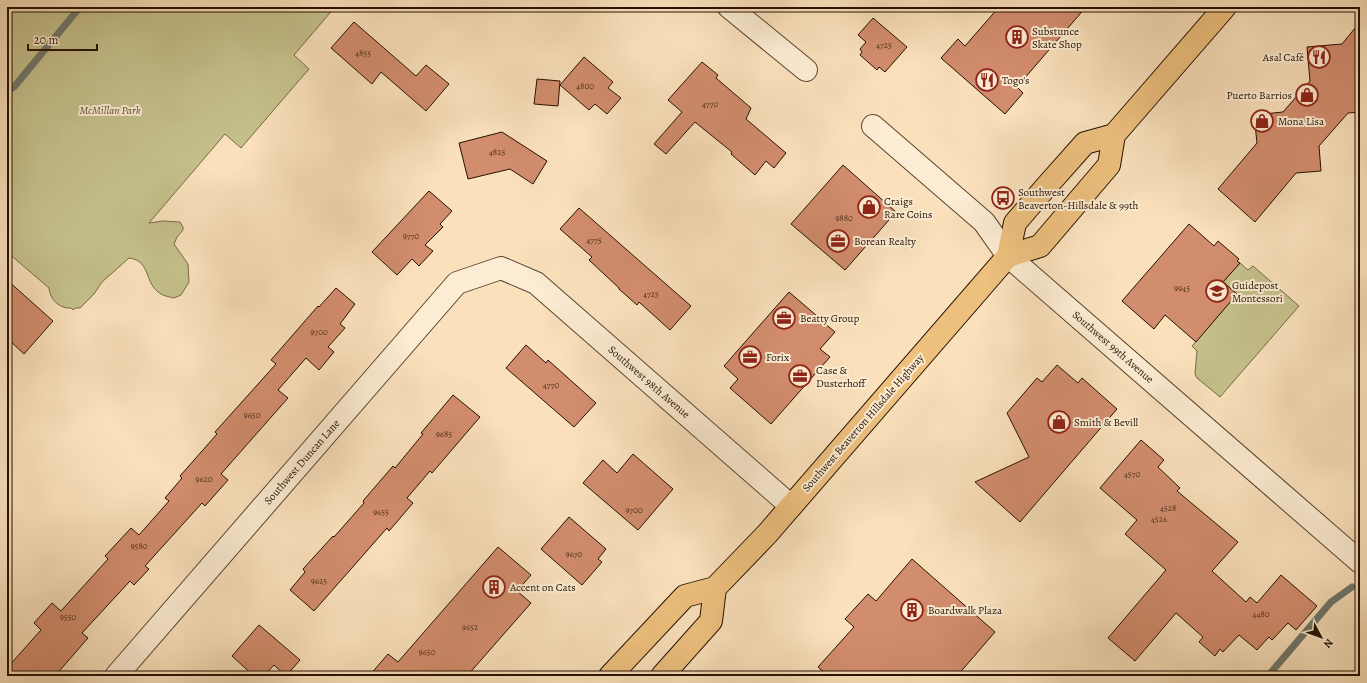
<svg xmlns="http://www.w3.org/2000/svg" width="1367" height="683" font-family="Alegreya,serif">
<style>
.green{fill:#c5c18c;stroke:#766946}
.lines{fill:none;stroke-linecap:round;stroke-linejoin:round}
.stream{stroke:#6f786d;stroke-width:7}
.building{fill:#d28d6e;stroke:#261100}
.minor-casing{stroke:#5b452f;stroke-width:24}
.primary-casing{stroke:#261100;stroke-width:24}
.minor{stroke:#fcecd3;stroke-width:22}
.primary{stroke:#edc07e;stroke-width:22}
.labels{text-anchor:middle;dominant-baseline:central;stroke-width:4;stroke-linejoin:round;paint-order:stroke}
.number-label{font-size:9px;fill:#51301c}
.poi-label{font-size:11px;fill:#261100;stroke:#fcecd3;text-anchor:start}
.park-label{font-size:11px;font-style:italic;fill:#5e4f31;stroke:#fcecd3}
.street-label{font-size:11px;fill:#261100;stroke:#fcecd3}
</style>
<rect width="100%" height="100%" fill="#fae1bc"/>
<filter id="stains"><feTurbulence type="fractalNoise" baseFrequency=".005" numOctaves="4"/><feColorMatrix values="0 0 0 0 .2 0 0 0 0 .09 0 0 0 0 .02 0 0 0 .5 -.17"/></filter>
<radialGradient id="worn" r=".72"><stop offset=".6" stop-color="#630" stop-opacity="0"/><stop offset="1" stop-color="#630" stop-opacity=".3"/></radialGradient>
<path class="green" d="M7 7H335L294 55 309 69 241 148 225 134 149 223 163 221 180 222 183 227V230L177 237 174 244 188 264 189 282 181 295 174 298C170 297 164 296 161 294 143 283 152 261 129 258L102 282 94 294 80 308H75L73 310 71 308C60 309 50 300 49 288L7 252Z
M1240 263 1248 270 1253 266 1299 306 1220 397 1197 378 1195 374 1197 351 1192 346 1237 294 1223 282Z"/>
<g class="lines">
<path class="stream" d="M7 91 14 87 80 7
M1268 676 1331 602 1352 587"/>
</g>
<path class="building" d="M999 7H1086L1017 87 1023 93 1005 114 941 58 958 39 965 46Z
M873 18 907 47 885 72 879 67 877 70 860 55 862 52 860 49 866 42 858 35Z
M354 22 416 76 426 65 449 84 426 111 381 72 372 84 331 48Z
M1360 22V112L1348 113 1319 146 1321 171 1296 173 1255 222 1218 189 1257 143 1254 115 1283 112 1310 81 1307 47 1342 44Z
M584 57 613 82 608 88 621 98 607 114 595 104 589 110 560 85Z
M702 62 718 75 716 78 751 108 746 119 786 153 774 168 766 161 755 175 731 154 732 152 695 122 666 154 654 144 682 112 668 100Z
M537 79 560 81 558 106 534 104Z
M502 132 547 161 533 184 510 169 468 179 459 143Z
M843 165 896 212 845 270 791 224Z
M429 191 452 211 440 224 443 227 425 245 433 251 419 266 412 259 397 275 372 252Z
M579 208 691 306 670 330 639 302 637 305 619 289V288L589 260 592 257 560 229Z
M1189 224 1214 246 1218 241 1239 259 1237 261 1240 263 1223 282 1237 294 1196 342 1165 315 1154 329 1122 301Z
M7 280 53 321 24 354 7 338Z
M336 288 355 304 340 324 345 328 328 347 334 352 319 370 306 358 278 390 288 398 221 474 228 480 205 506 202 503 145 566 149 569 134 585 130 581 82 633 88 638 55 676H7V668L41 630 34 623 52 603 61 611 108 559 105 556 131 528 139 535 169 501 165 498 182 478 180 476 217 434 215 432 276 364 271 360 318 306 319 307Z
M789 292 817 316 823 315 824 323 835 332 820 349 830 357 771 424 730 388 738 379 724 366Z
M526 345 546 363 548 360 596 403 574 427 506 368Z
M1057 365 1078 383 1082 378 1117 409 1020 522 975 482 1029 457 1007 413 1037 378 1042 382Z
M453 395 480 417 432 473 430 471 407 498 413 503 389 531 387 528 314 611 290 590 305 572 303 569 333 536 334 537 364 503 363 501 393 466 395 468 423 434 421 433Z
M1141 440 1164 460 1158 467 1180 488 1177 491 1238 542 1212 571 1246 602 1250 597 1257 603 1281 575 1317 606 1296 630 1288 623 1272 640 1269 637 1257 650 1239 635 1223 652 1220 649 1215 656 1199 642 1203 637 1176 613 1135 661 1108 638 1166 570 1125 534 1137 520 1100 488Z
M633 454 673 489 638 530 583 483 603 460 617 473Z
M569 517 606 549 598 559 602 562 582 585 541 549Z
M498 547 531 575 517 591 531 603 467 676H369L388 654 398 662Z
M912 559 995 632 957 676H828L818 667 854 627 845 619 868 594 876 601Z
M259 625 300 660 286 676 274 665 264 676H254L232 656Z"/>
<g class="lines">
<g class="minor-casing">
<path id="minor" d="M729 7 806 70
M873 126 984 222 1008 256 1360 562
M116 676 457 283 501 268 536 283 791 506"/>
</g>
<g class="primary-casing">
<path id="primary" d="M1008 256 1040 246 1109 165 1114 135 1225 7
M610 676 685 596 715 588 767 534 1008 256 1015 223 1045 188 1085 143 1114 135
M662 676 711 621 715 588"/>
</g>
<use href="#minor" class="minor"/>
<use href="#primary" class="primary"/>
</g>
<defs>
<g id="building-ring" transform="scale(1.15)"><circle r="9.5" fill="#fcecd3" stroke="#8f2418" stroke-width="1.5"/><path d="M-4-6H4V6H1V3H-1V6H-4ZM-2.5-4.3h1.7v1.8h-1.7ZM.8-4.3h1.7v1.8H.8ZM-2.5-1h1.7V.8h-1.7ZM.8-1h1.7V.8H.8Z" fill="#8f2418"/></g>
<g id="restaurant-ring" transform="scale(1.15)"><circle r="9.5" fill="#fcecd3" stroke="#8f2418" stroke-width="1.5"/><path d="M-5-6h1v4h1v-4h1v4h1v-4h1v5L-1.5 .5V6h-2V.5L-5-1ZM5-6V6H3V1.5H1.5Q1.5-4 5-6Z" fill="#8f2418"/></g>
<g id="shop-ring" transform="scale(1.15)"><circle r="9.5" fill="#fcecd3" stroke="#8f2418" stroke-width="1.5"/><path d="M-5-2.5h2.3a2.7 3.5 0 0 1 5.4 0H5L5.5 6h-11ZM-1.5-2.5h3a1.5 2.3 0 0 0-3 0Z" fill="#8f2418"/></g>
<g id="bus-ring" transform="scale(1.15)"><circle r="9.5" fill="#fcecd3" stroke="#8f2418" stroke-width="1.5"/><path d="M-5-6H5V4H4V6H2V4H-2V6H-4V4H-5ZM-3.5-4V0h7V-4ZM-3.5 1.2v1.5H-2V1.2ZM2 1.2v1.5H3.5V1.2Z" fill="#8f2418"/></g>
<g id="office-ring" transform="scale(1.15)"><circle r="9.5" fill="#fcecd3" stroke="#8f2418" stroke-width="1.5"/><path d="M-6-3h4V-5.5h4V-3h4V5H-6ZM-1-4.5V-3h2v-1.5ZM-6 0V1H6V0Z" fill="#8f2418"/></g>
<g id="school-ring" transform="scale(1.15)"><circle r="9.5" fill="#fcecd3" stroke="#8f2418" stroke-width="1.5"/><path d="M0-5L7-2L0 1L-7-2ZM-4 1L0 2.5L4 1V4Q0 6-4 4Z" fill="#8f2418"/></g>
</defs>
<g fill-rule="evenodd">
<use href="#building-ring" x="1017" y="37"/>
<use href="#restaurant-ring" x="1319" y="57"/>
<use href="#restaurant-ring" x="987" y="80"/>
<use href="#shop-ring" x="1307" y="95"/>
<use href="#shop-ring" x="1262" y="121"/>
<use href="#bus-ring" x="1003" y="198"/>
<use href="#shop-ring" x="869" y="207"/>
<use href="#office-ring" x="838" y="241"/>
<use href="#school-ring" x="1217" y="291"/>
<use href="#office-ring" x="784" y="318"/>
<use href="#office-ring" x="750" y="357"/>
<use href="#office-ring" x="800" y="376"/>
<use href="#shop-ring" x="1059" y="422"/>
<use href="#building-ring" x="494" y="587"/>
<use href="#building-ring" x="912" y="610"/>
</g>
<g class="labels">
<g class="number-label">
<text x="884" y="45">4725</text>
<text x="363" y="53">4855</text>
<text x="585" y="86">4800</text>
<text x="710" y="104">4770</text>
<text x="497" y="152">4825</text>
<text x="844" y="218">9880</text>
<text x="411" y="236">9770</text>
<text x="594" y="240">4775</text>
<text x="1182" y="288">9945</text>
<text x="651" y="294">4725</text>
<text x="319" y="332">9700</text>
<text x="551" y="385">4770</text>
<text x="252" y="415">9650</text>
<text x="444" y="434">9685</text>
<text x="1132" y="474">4570</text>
<text x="204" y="479">9620</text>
<text x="1168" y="508">4528</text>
<text x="634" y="510">9700</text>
<text x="381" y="512">9655</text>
<text x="1159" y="519">4526</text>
<text x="139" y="546">9580</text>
<text x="574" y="554">9670</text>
<text x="319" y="581">9625</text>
<text x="1261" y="614">4480</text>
<text x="68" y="617">9550</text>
<text x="470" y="627">9652</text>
<text x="427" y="652">9650</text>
</g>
<g class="poi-label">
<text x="1032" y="31">Substunce<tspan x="1032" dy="13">Skate Shop</tspan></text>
<text x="1304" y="57" text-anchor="end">Asal Café</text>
<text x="1002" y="80">Togo's</text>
<text x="1292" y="95" text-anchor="end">Puerto Barrios</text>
<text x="1278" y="121">Mona Lisa</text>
<text x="1018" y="192">Southwest<tspan x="1018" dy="13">Beaverton-Hillsdale &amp; 99th</tspan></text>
<text x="884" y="201">Craigs<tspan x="884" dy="13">Rare Coins</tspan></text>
<text x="854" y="241">Borean Realty</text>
<text x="1232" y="285">Guidepost<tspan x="1232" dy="13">Montessori</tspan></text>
<text x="800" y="318">Beatty Group</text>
<text x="766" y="357">Forix</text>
<text x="816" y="370">Case &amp;<tspan x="816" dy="13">Dusterhoff</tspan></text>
<text x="1074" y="422">Smith &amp; Bevill</text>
<text x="510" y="587">Accent on Cats</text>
<text x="928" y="610">Boardwalk Plaza</text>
</g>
<g class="park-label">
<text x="110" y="110">McMillan Park</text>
</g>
<g class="street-label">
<text transform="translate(1113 347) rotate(41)">Southwest 99th Avenue</text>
<text transform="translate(649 382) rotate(41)">Southwest 98th Avenue</text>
<text transform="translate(863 423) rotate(-49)">Southwest Beaverton Hillsdale Highway</text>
<text transform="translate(302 462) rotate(-49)">Southwest Duncan Lane</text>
</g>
</g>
<rect width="1367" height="683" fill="none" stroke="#fae1bc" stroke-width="24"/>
<rect x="8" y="8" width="1351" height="667" fill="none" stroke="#261100" stroke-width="2"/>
<rect x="12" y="12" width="1343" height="659" fill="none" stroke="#261100"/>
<g transform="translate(1321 637) rotate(131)" stroke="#fcecd3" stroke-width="3" paint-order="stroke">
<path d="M0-3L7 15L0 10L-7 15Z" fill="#261100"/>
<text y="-6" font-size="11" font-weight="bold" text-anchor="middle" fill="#261100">N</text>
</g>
<path d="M28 44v6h69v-6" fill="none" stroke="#261100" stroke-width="2"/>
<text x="34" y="44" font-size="12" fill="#261100" stroke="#fcecd3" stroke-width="3" paint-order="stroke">20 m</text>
<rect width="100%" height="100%" filter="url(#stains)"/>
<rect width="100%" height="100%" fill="url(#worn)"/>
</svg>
